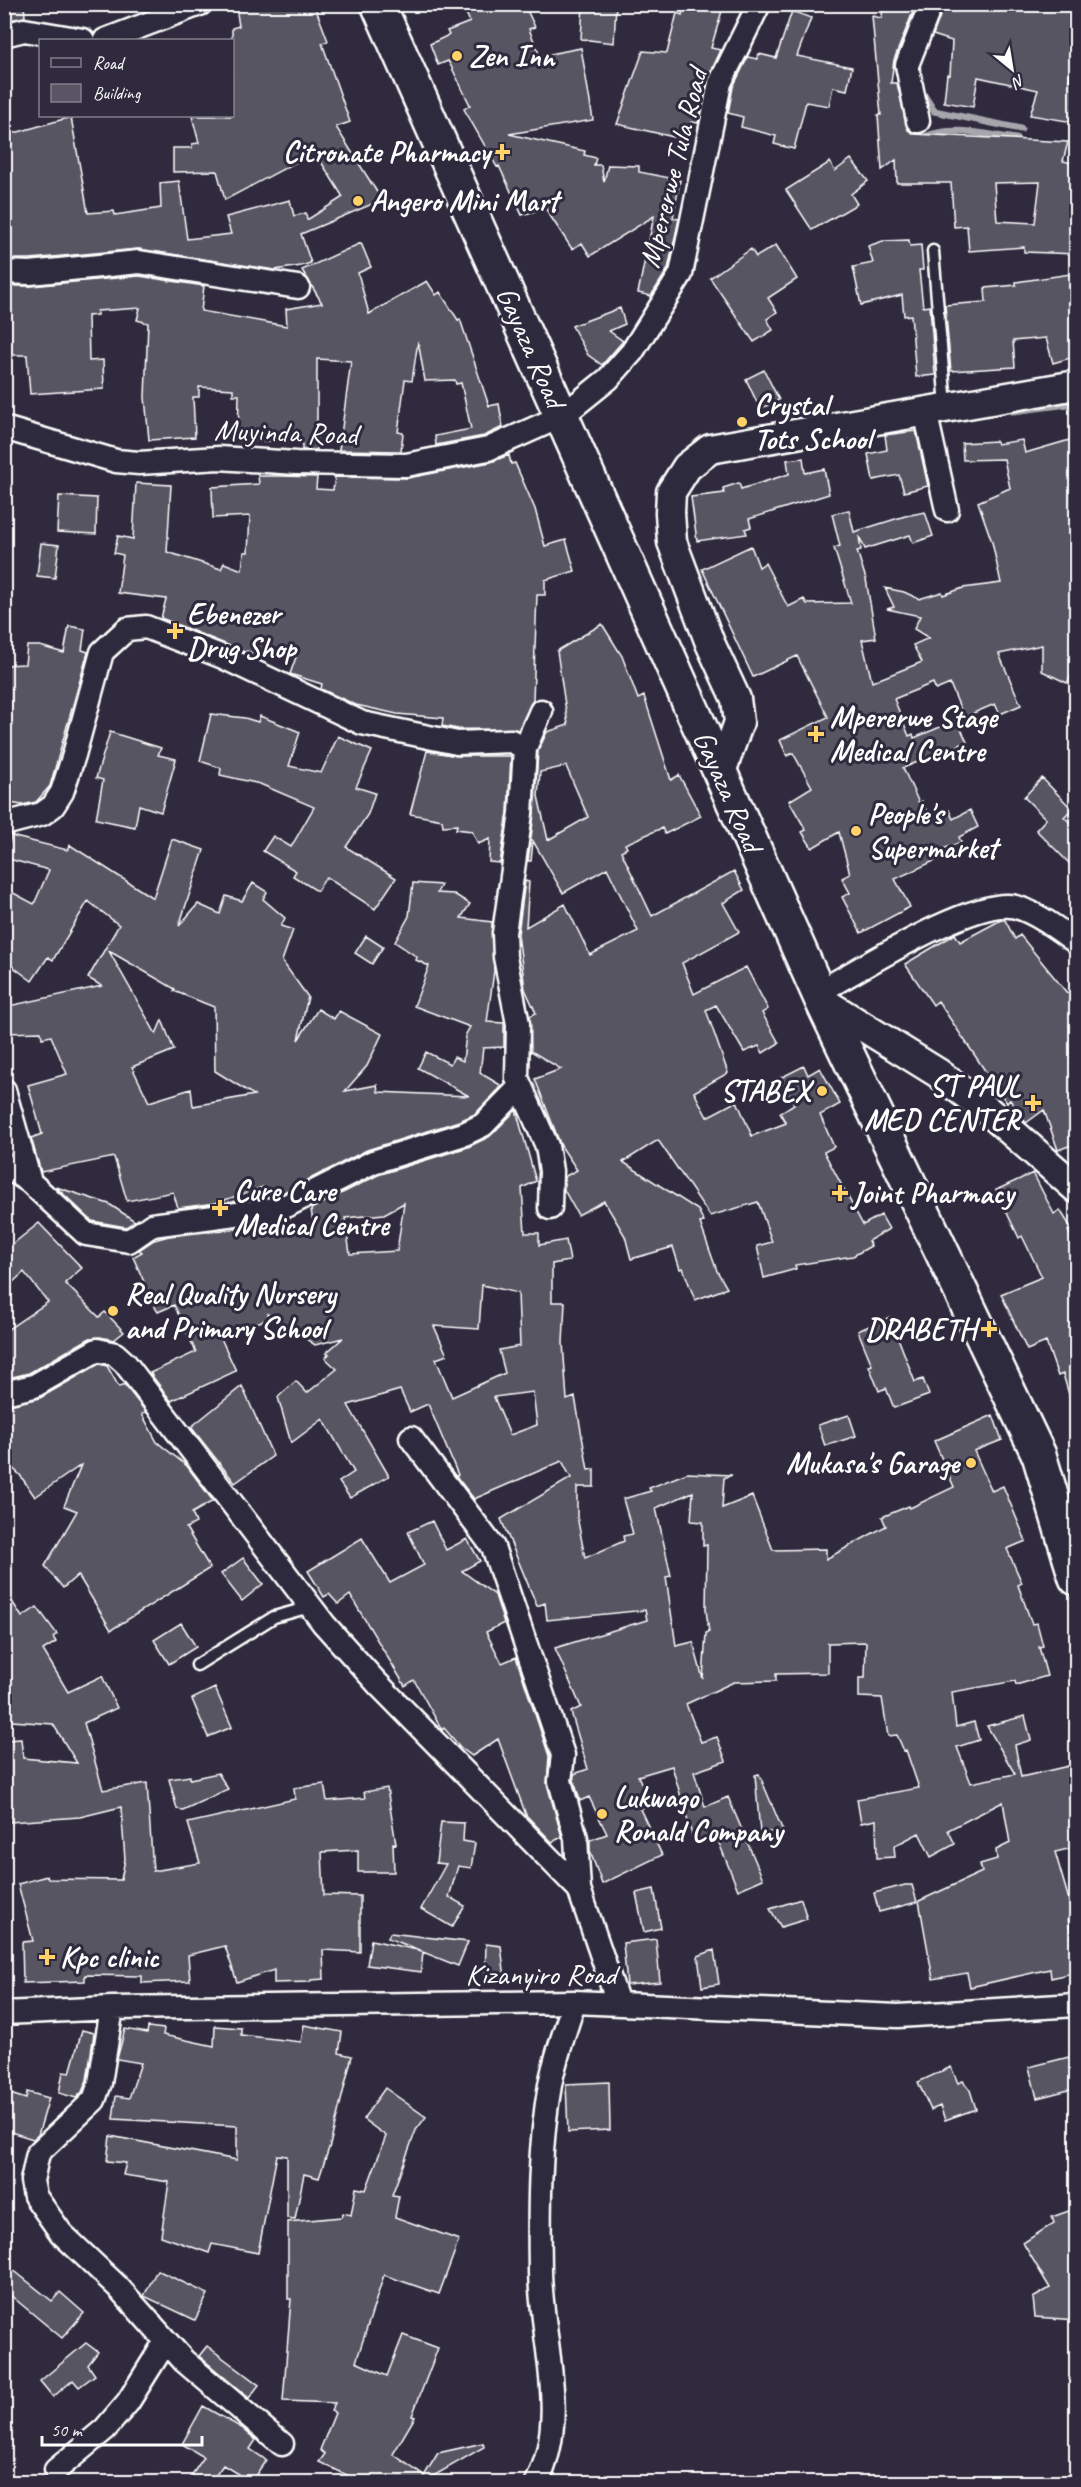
<svg xmlns="http://www.w3.org/2000/svg" width="1081" height="2487" font-family="Caveat,sans-serif">
<style>
.lines{fill:none;stroke-linecap:round;stroke-linejoin:round}
.stream{stroke:#a7a6ad;stroke-width:7}
.building{fill:#595564;stroke:#fff;stroke-width:1.5;fill-rule:evenodd}
.service-casing{stroke:#fff;stroke-width:15}
.minor-casing{stroke:#fff;stroke-width:27}
.tertiary-casing{stroke:#fff;stroke-width:33}
.primary-casing{stroke:#fff;stroke-width:38}
.service{stroke:#2f2a3d;stroke-width:10}
.minor{stroke:#2f2a3d;stroke-width:22}
.tertiary{stroke:#2f2a3d;stroke-width:28}
.primary{stroke:#2f2a3d;stroke-width:33}
.poi-dot{fill:#ffd166;stroke:#2f2a3d;stroke-width:2}
.labels{text-anchor:middle;dominant-baseline:central;stroke-width:6;stroke-linejoin:round;paint-order:stroke}
.poi-label{font-size:30px;font-weight:bold;fill:#fff;stroke:#2f2a3d;text-anchor:start}
.street-label{font-size:30px;fill:#fff;stroke:#2f2a3d}
</style>
<rect width="100%" height="100%" fill="#2f2a3d"/>
<filter id="ink" filterUnits="userSpaceOnUse"><feTurbulence type="fractalNoise" baseFrequency=".0167" numOctaves="2"/><feDisplacementMap in="SourceGraphic" scale="12" xChannelSelector="R" yChannelSelector="G"/><feConvolveMatrix kernelMatrix="1 2 1 2 8 2 1 2 1" color-interpolation-filters="sRGB"/></filter>
<g filter="url(#ink)">
<g class="lines">
<path class="stream" d="M920 89 934 111 1021 129
M925 137C953 125 986 135 1016 139
M1013 411 1076 403"/>
</g>
<path class="building" d="M4 4H24L25 17 4 21Z
M258 4H314L328 41 322 43 350 122 336 127 382 200 301 234 311 263 301 266 275 270 138 249 30 259H4V136L71 117 88 213 114 211 115 215 161 208 160 183 179 181 187 239 231 234 226 217 290 200 294 216 306 213 307 220 343 197 315 152 225 200 217 171 173 172V148H192V144L199 143 192 116H232V28L239 26 236 7Z
M462 4H524L535 27 529 29 540 56 581 48 593 120 509 134 585 151 584 155 596 158 594 165H601L604 182 608 165 639 166V172L680 180 673 218 679 219 668 269 651 296 638 293 654 216 590 256 582 243 572 249 545 208 522 215 499 166 497 167 464 109 470 105 451 66 448 61 438 65 430 44 449 35 447 31 470 22Z
M583 4H616L614 43 581 39Z
M684 4H724L711 48 721 50 707 80 698 123 691 122 687 140 617 124 643 51 667 53 677 13 682 15Z
M885 4H916L894 60 891 83H897L908 130 914 134 1068 142 1063 161 1077 164V254L1024 252V247L969 251 967 226 954 227 951 183H897L896 160 882 170 878 115H881L872 16 881 18ZM1040 182 1035 223 997 221 994 183Z
M944 4H1077V39L1069 80 1077 81V105L1073 122 1030 115 1038 90 978 77 973 107 944 102 947 74 950 75 952 41 933 35Z
M792 11 811 18 797 56 852 67 847 90 833 87 829 106 806 102 794 149 774 144 776 136 741 127 743 117 728 113 733 87 748 57 757 59 759 54 776 58Z
M851 159 868 181 851 194 857 204 812 230 786 190 830 162 835 171Z
M909 240 910 246 921 245 923 270H919L923 307 930 306 935 375 916 377 911 315 904 316 902 295 861 305 853 267 873 263 868 246 883 241Z
M361 243 371 267 358 273 369 314 427 281 436 295 440 292 458 320 460 319 489 406 499 404 503 427 484 436 436 445 435 436 471 429 461 383 456 384 455 380 425 381 418 341 412 381 405 380 398 432 403 433 401 451 339 450 351 361 317 359V450H302V441H238L239 395H233V389L199 387V397H193L195 437 149 440 145 397 148 323 137 320 140 308 97 311V315L88 316 89 361 103 360 104 389 30 394 27 355H6L7 312H4V286H31L139 276 204 286 201 311 287 326 286 309 322 303 302 270Z
M776 245 797 279 768 298 777 312 767 319 773 330 754 342 710 278 751 249 756 257Z
M1077 273V356L1053 363 1046 338 1013 341 1015 367 951 371 945 305 986 302 985 288 1016 285V282Z
M620 308 625 324 609 331 623 341 602 365 588 355 572 326Z
M764 370 779 400 760 409 746 379Z
M916 431 928 486 904 492 899 475 873 480 868 454 887 450 885 435Z
M1073 439 1077 450V665L1067 683 1042 671V645L999 654 1021 705 1000 714 995 704 964 717 950 684 936 690 933 683 894 699 909 736 913 734 914 738 957 720 967 742 903 768 919 803 922 801 930 818 949 810 953 819 970 810 978 827 959 837 961 842 943 849 947 855 895 879 910 907 861 933 842 897 850 893 842 878 850 874 839 832 812 848 802 832 806 830 789 801 812 787 793 753 787 756 780 740 828 717 797 656 753 677 702 569 751 546 759 567 765 563 788 607 804 599 807 604 851 603 834 548 840 546 832 514 849 510 854 532 905 516 925 512 933 536 913 543 910 535 865 549 859 536 861 550 857 551 866 579 876 638 862 640 872 682 922 662 913 645 929 638 914 629 920 616 887 609 894 607 885 588 904 592 919 599 942 592 943 595 963 588 1001 583 992 542 978 502 1010 488 1004 459 963 460 962 443 996 441 997 444 1022 440 1025 453Z
M509 455 511 464 515 463 535 509 545 546 566 540 575 571 545 580V595H537L533 700 518 730 458 729 442 726 443 718 397 714 356 705 321 689 322 684 290 674 296 657 265 649 262 657 247 651V653L161 618 166 599 118 593 123 555 114 553 118 536 133 539 136 483 171 485 167 552 221 569 224 563 242 570 244 552H248L250 516 213 518 212 487 259 484 258 476H282L317 477 316 489 333 490 335 477 408 478 491 462Z
M803 458 805 473 824 469 829 494 749 519 751 527 745 529 747 534 697 541 691 497 724 493 723 488 739 483 741 489 789 474 787 460Z
M59 496 97 498 96 534 57 532Z
M41 543 59 545 55 578 37 576Z
M602 624 622 656 638 699 644 696 671 780 679 775 701 816 665 834 662 828 625 844 627 848 621 851 652 916 734 871 744 890 723 903 739 932 682 963 694 994 746 967 768 1009 762 1013 779 1043 763 1053 759 1046 744 1052 716 1005 706 1010 728 1073 694 1092 707 1117 737 1101 752 1136 786 1123 780 1113 794 1104 780 1078 804 1066 808 1075 820 1068 840 1104 820 1115 834 1147 824 1152 863 1225 881 1215 889 1229 868 1241 871 1246 853 1256 795 1265 796 1269 764 1278 757 1246 772 1242 758 1202 710 1216 658 1140 623 1162 698 1210 704 1222 700 1223 717 1271 727 1288 695 1300 683 1268 680 1269 673 1247 631 1259 625 1236 604 1201 578 1215 564 1190V1177L577 1170 561 1146 535 1079 561 1069 531 1051 530 1016 536 1013 525 989 518 934 525 881 529 882 526 927 565 904 590 955 638 931 607 868 563 893 533 841 531 861H528L534 814 538 751 547 732 568 725 557 651ZM566 766 588 817 548 840 538 796 540 772Z
M69 626 85 629 82 650 88 652 50 786 36 802 22 805 4 802V665L25 664 27 646H40L64 653Z
M211 714 245 718 258 722 260 716 300 732 289 766 321 773 338 736 372 751 356 787 375 793 368 814 346 847 396 878 375 909 326 877 317 891 293 876 296 871 263 851 273 836 291 847 314 807 260 784 220 775 221 768 200 761Z
M110 732 161 748 158 755 176 759 161 812 139 805 135 827 96 819 103 780 96 778Z
M427 751 458 756H511L508 812 500 863 489 862 490 839 478 844 472 831 456 829 457 825 443 826 442 820 410 814Z
M1042 778 1072 809 1064 817 1077 829V871L1036 830 1046 819 1024 797Z
M11 836 67 850 70 845 153 898 172 839 204 850 179 926 198 904 220 914 226 896 242 901 253 883 267 892 263 899 285 918 281 926 293 930 282 961 308 997 298 1040 318 1009 334 1019 339 1011 382 1034 367 1066 345 1091 377 1085 378 1092 469 1096 418 1068 426 1052 450 1064 454 1057 463 1061 466 1034 470 1027 414 1006 429 966 416 960 417 957 395 942 409 916 413 883 441 885 437 893 454 894 470 904 461 918 492 922 494 971 487 1022 504 1023V1047L483 1048 480 1073 502 1086 475 1114 459 1121 367 1150 278 1195 265 1197 263 1187 216 1203 178 1208 173 1192 127 1201 114 1157 41 1172 31 1138 42 1134 28 1085 67 1074 51 1036 42 1038 41 1032 4 1033V1007L102 986 88 978 119 925 88 901 53 960 48 957 32 981 4 960V888L34 904 49 870 5 858ZM109 951 175 989 174 991 214 1007 215 1071 254 1095 193 1106 191 1089 149 1102 132 1067 174 1050 162 1020 156 1034Z
M1001 920H1005L1015 939 1020 935 1067 993 1077 986V1143L1058 1150 1044 1110 1026 1123 1010 1100 1007 1103 938 1001 933 1005 905 964 952 936 955 934 960 942Z
M366 936 383 947 372 964 355 953Z
M516 1110 536 1181 522 1188 525 1233H539V1245L566 1240 570 1261 552 1264V1302H565L563 1343 567 1400 575 1397 588 1470 594 1469V1487H577V1516L585 1558 624 1541 623 1536 633 1534 623 1499 651 1491 649 1488 687 1473 732 1475 724 1478 722 1508 752 1496 773 1550 826 1549V1559L886 1526 882 1517 909 1506 910 1508 954 1487 934 1441 993 1415 1002 1440 974 1451 992 1491 1003 1486 1026 1541 1007 1549 1022 1583 1018 1585 1032 1624 1037 1623 1043 1646 1039 1647 1047 1676 1016 1685 1015 1681 952 1692 956 1727 974 1722 979 1740 957 1747 971 1783 1015 1774 987 1726 1025 1716 1031 1740 1015 1745 1021 1777 1077 1764V1847L1055 1852 1074 1917 1068 1918 1077 1972 1051 1978 1050 1969 970 1987 967 1973 933 1979 919 1901 982 1872 980 1864 997 1859 996 1850 1010 1843 1003 1802 948 1830 955 1844 931 1857 919 1833 894 1846 895 1857 877 1858 876 1820 861 1823 857 1799 919 1788 906 1750 904 1751 897 1735 888 1736 882 1698 859 1697V1678H865L866 1642 828 1643V1673L776 1674V1681L734 1682 686 1704 701 1742 717 1737 726 1761 694 1772 705 1807 728 1797 763 1879 738 1890 717 1838 694 1842 672 1766 638 1776 651 1804 640 1809 662 1855 602 1884 590 1851V1840L607 1834 589 1797 580 1801 574 1780V1774L588 1769 571 1712 581 1707 555 1648 647 1620 645 1610 547 1620 545 1603 537 1606 501 1519 571 1478 562 1461 474 1499 456 1476 458 1475 428 1404 410 1412 400 1390 348 1405 389 1476 350 1498 339 1482 354 1472 323 1419 291 1443 278 1397 296 1381 307 1393 337 1369 325 1358 329 1354 326 1353 343 1338 315 1345 268 1314 269 1319 219 1334 236 1371 171 1401 150 1373 196 1352 174 1305 158 1312 156 1309 133 1257 142 1252 139 1250 154 1240 169 1236 280 1224 282 1234 313 1223 311 1209 378 1175 468 1147 489 1137ZM404 1203 397 1251 350 1254 345 1218 384 1214ZM482 1285 518 1293 520 1346 499 1350 505 1373 452 1397 436 1359 447 1355 434 1326 479 1329ZM533 1392 537 1425 510 1435 494 1397ZM693 1492 691 1521 703 1522V1546L707 1545 706 1610 709 1632 706 1633 703 1679 693 1642 676 1646 666 1577 671 1576 656 1508Z
M1033 1173 1054 1214 1060 1210 1072 1229 1068 1231 1077 1247V1405H1072L1063 1374 1058 1376 1046 1342 1027 1350 1001 1294 1042 1277 1022 1236 1019 1238 996 1190Z
M56 1187 109 1204 135 1221 126 1227 92 1221Z
M39 1223 82 1268 65 1283 99 1317 105 1312 124 1332 114 1340 100 1337 90 1338 29 1373 4 1379V1332L48 1302 24 1272 12 1283 4 1274V1251Z
M890 1317 915 1382 923 1379 929 1395 894 1408 886 1388 879 1391 869 1366 872 1365 858 1331Z
M99 1364 107 1366 119 1387 124 1384 146 1412 142 1414 157 1442 187 1466 213 1501 192 1513 196 1523 186 1528 210 1568 111 1630 78 1575 63 1588 45 1566 77 1511 64 1506 81 1465 35 1497 20 1475 4 1460V1406L40 1398Z
M242 1386 273 1456 235 1483 191 1427Z
M849 1415 856 1436 825 1446 818 1425Z
M432 1521 446 1550 467 1539 480 1561 462 1571 495 1595 504 1623 486 1632 502 1663 516 1657 549 1756 547 1784 562 1837 552 1842 526 1815 498 1739 472 1756 461 1748 444 1728 442 1730 414 1680 405 1686 350 1595 338 1604 329 1594 324 1597 308 1571 362 1538 390 1583 424 1565 408 1532Z
M243 1558 263 1584 242 1601 221 1574Z
M4 1589 22 1617 37 1607 57 1634 53 1637 56 1642 43 1650 68 1692 102 1676 117 1708 84 1723 103 1790 147 1783 153 1871 200 1863 188 1823 295 1799 294 1788 324 1784 327 1801 365 1798 364 1792 387 1788 396 1844 393 1843 394 1872H358V1850L322 1852 324 1895 360 1896V1952L323 1950 324 1979 311 1980 310 1982 274 1983V1970L237 1982 225 1946 188 1955 190 1981 142 1983V1976L85 1975V1981L23 1983 22 1942 33 1941 18 1884 47 1876 48 1879 121 1880 125 1859 121 1807 80 1817 10 1822 7 1772H4V1740L21 1739 23 1758 77 1763 53 1724 12 1721 4 1703Z
M181 1623 196 1647 169 1664 154 1640Z
M215 1688 232 1727 208 1737 192 1699Z
M218 1773 228 1789 183 1810 177 1809 169 1779 190 1776V1779Z
M759 1774 783 1831 760 1833 755 1775Z
M441 1822 464 1823 463 1841 475 1843 471 1868 458 1866 449 1897 465 1906 452 1927 421 1909 446 1864 436 1863Z
M905 1885H912L917 1902 879 1912 874 1893Z
M654 1889 661 1928 644 1932 636 1893Z
M801 1899 807 1919 781 1927 770 1909Z
M390 1933 468 1942 458 1966 423 1952 421 1972 367 1965 371 1940 422 1951 388 1938Z
M656 1939 660 1982 627 1985 623 1943Z
M486 1944 501 1946 505 1978 485 1977Z
M714 1950 719 1984 702 1987 698 1956Z
M304 2025 342 2032 339 2053 352 2056 330 2145 319 2178 304 2174 295 2219 287 2218V2156L277 2155 258 2253 212 2244 209 2253 161 2236 169 2182 123 2175 126 2163 107 2161 110 2136 237 2160V2126L113 2119 116 2096 129 2098 141 2063 117 2059 125 2029 147 2033 148 2027 164 2029 163 2035 214 2046 215 2026 241 2028V2035L301 2042Z
M82 2030 94 2033 87 2080 82 2092 76 2098 59 2093 63 2072 70 2073Z
M1077 2055V2088L1037 2098 1029 2067Z
M951 2067 958 2083 963 2081 970 2090 976 2109 945 2120 940 2106 931 2110 918 2082Z
M609 2082 610 2130 568 2132 566 2084Z
M385 2088 426 2117 416 2130 392 2195 399 2196 395 2217 459 2240 439 2294 384 2275 356 2362 387 2376 403 2335 438 2348 412 2416 415 2417 393 2454 424 2476 438 2453 483 2443 484 2447 428 2479 432 2482H362L319 2462 325 2454 320 2450 335 2413 331 2411 335 2403 283 2401 291 2299H288V2222L341 2217 343 2213 351 2215 356 2188 366 2190 386 2136 363 2119Z
M4 2092 26 2099 27 2092 49 2098 38 2135 33 2139 4 2130Z
M1077 2208V2320L1035 2317 1033 2298 1050 2288 1023 2243 1054 2223 1052 2217Z
M12 2269 52 2301 60 2292 84 2313 62 2338 4 2290V2278Z
M157 2270 208 2294 195 2320 144 2296Z
M86 2343 98 2352 88 2365 95 2375 79 2387 73 2380 53 2397 40 2381Z
M207 2346 259 2385 249 2398 199 2356Z
M203 2406 242 2428 256 2440 250 2449 266 2460 251 2482 223 2465 211 2482H187L204 2457 182 2444Z"/>
<g class="lines">
<g class="service-casing">
<path id="service" d="M933 251 946 406
M197 1665 274 1617 310 1607"/>
</g>
<g class="minor-casing">
<path id="minor" d="M4 35 24 30 83 40
M105 40 200 4
M918 121 907 65 931 4
M4 272 30 273 139 262 298 287
M925 411 947 510
M4 428 116 461 139 463 219 458 296 463 406 465 488 449 562 416 608 379 632 352 681 274 720 83 759 4
M541 711 525 748 521 813 504 933 505 957 518 1024 517 1078 547 1146 551 1171 550 1208
M4 824 42 814 53 806 62 792 74 755 102 652 127 629 146 627 223 657 362 723 457 743 511 741 525 748
M819 992C859 970 975 896 1016 907 1037 913 1059 930 1076 942
M4 1090 30 1182
M4 1165 30 1182 86 1234 129 1241 152 1225 282 1208 373 1162 464 1134 483 1125 520 1087
M4 1393 34 1386 97 1350 115 1354 125 1363 324 1624 377 1683 579 1889 618 2003
M411 1438 493 1547 563 1755 560 1781 576 1838 579 1889
M112 2008 100 2083 94 2100 38 2153 32 2181 35 2196 61 2233 118 2287 184 2361 282 2444
M4 2013 112 2008 574 2002 898 2016 1076 2005
M56 2470 105 2429 128 2402 166 2341
M537 2482C570 2416 541 2341 540 2271 539 2209 539 2146 550 2085 555 2057 566 2029 574 2002"/>
</g>
<g class="tertiary-casing">
<path id="tertiary" d="M720 775 739 722 736 699 710 643 672 542 670 513 671 492 687 467 710 449 1076 385
M822 1001 938 1073 988 1111 1076 1188"/>
</g>
<g class="primary-casing">
<path id="primary" d="M378 4 822 1001 1039 1455 1076 1578"/>
</g>
<use href="#service" class="service"/>
<use href="#minor" class="minor"/>
<use href="#tertiary" class="tertiary"/>
<use href="#primary" class="primary"/>
</g>
</g>
<g class="poi-dot">
<circle cx="457" cy="56" r="6"/>
<path d="M499 143h6v6h6v6h-6v6h-6v-6h-6v-6h6z"/>
<circle cx="358" cy="201" r="6"/>
<circle cx="742" cy="422" r="6"/>
<path d="M172 622h6v6h6v6h-6v6h-6v-6h-6v-6h6z"/>
<path d="M813 725h6v6h6v6h-6v6h-6v-6h-6v-6h6z"/>
<circle cx="856" cy="831" r="6"/>
<circle cx="822" cy="1091" r="6"/>
<path d="M1030 1094h6v6h6v6h-6v6h-6v-6h-6v-6h6z"/>
<path d="M837 1184h6v6h6v6h-6v6h-6v-6h-6v-6h6z"/>
<path d="M217 1199h6v6h6v6h-6v6h-6v-6h-6v-6h6z"/>
<circle cx="113" cy="1311" r="6"/>
<path d="M986 1320h6v6h6v6h-6v6h-6v-6h-6v-6h6z"/>
<circle cx="971" cy="1463" r="6"/>
<circle cx="602" cy="1814" r="6"/>
<path d="M44 1948h6v6h6v6h-6v6h-6v-6h-6v-6h6z"/>
</g>
<g class="labels">
<g class="poi-label">
<text x="469" y="56">Zen Inn</text>
<text x="490" y="152" text-anchor="end">Citronate Pharmacy</text>
<text x="370" y="201">Angero Mini Mart</text>
<text x="754" y="405">Crystal<tspan x="754" dy="34">Tots School</tspan></text>
<text x="187" y="614">Ebenezer<tspan x="187" dy="34">Drug Shop</tspan></text>
<text x="830" y="717">Mpererwe Stage<tspan x="830" dy="34">Medical Centre</tspan></text>
<text x="868" y="814">People's<tspan x="868" dy="34">Supermarket</tspan></text>
<text x="1020" y="1086" text-anchor="end">ST PAUL<tspan x="1020" dy="34">MED CENTER</tspan></text>
<text x="810" y="1091" text-anchor="end">STABEX</text>
<text x="234" y="1191">Cure Care<tspan x="234" dy="34">Medical Centre</tspan></text>
<text x="852" y="1193">Joint Pharmacy</text>
<text x="125" y="1294">Real Quality Nursery<tspan x="125" dy="34">and Primary School</tspan></text>
<text x="976" y="1329" text-anchor="end">DRABETH</text>
<text x="959" y="1463" text-anchor="end">Mukasa's Garage</text>
<text x="614" y="1797">Lukwago<tspan x="614" dy="34">Ronald Company</tspan></text>
<text x="60" y="1957">Kpc clinic</text>
</g>
<g class="street-label">
<text transform="translate(673 168) rotate(-76)">Mpererwe Tula Road</text>
<text transform="translate(531 347) rotate(66)">Gayaza Road</text>
<text transform="translate(286 432) rotate(2)">Muyinda Road</text>
<text transform="translate(728 791) rotate(66)">Gayaza Road</text>
<text x="541" y="1974">Kizanyiro Road</text>
</g>
</g>
<rect width="1081" height="2487" fill="none" stroke="#2f2a3d" stroke-width="24"/>
<rect x="12" y="12" width="1057" height="2463" fill="none" stroke="#fff" stroke-width="2" filter="url(#ink)"/>
<rect x="39" y="39" width="195" height="78" fill="#2f2a3d" stroke="#827f8b" stroke-width="1.5"/>
<rect x="51" y="58" width="30" height="9" fill="#2f2a3d" stroke="#827f8b" stroke-width="1.5"/>
<text x="93" y="69" font-size="18" fill="#ffffff">Road</text>
<rect x="51" y="84" width="30" height="18" fill="#595564" stroke="#827f8b" stroke-width="1.5"/>
<text x="93" y="99" font-size="18" fill="#ffffff">Building</text>
<g transform="translate(1012 69) rotate(150)" stroke="#2f2a3d" stroke-width="4.5" paint-order="stroke">
<path d="M0-4.5L10 22L0 15L-10 22Z" fill="#ffffff"/>
<text y="-9" font-size="16" font-weight="bold" text-anchor="middle" fill="#ffffff">N</text>
</g>
<path d="M42 2436v9h160v-9" fill="none" stroke="#ffffff" stroke-width="3"/>
<text x="51" y="2436" font-size="18" fill="#ffffff" stroke="#2f2a3d" stroke-width="4.5" paint-order="stroke">50 m</text>
</svg>
